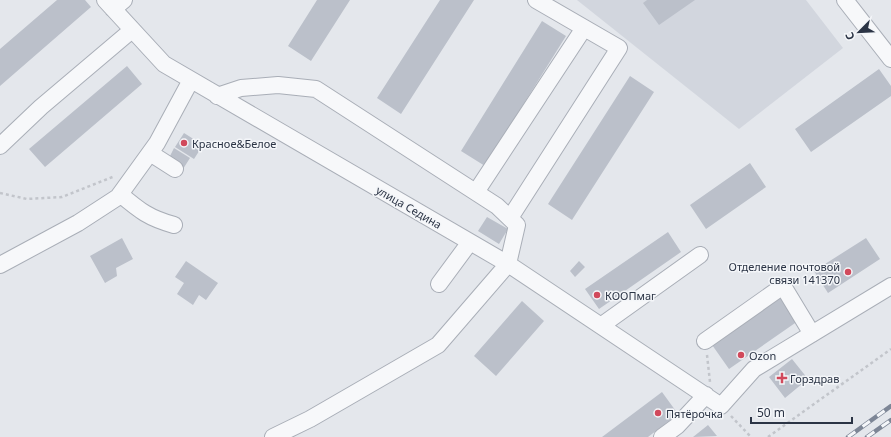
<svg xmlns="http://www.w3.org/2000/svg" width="891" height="437" font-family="'Noto Sans',sans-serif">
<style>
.built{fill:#d2d6de}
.building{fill:#bbc0ca}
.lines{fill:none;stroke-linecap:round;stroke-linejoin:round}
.minor-casing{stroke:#a9aeb7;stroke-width:18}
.path{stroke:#c2c5cb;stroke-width:2.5;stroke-dasharray:3 3;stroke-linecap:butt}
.minor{stroke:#f7f8fa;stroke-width:16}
.rail-casing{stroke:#7d8696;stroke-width:4.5}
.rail{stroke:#f4f6f9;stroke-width:3;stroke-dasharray:9;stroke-linecap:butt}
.poi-dot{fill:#d1495b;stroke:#f4f6f9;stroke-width:1.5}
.labels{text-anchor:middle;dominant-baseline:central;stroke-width:3;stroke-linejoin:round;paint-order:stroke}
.poi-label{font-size:11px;fill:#2b3445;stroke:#f4f6f9;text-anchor:start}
.street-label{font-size:11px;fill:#2b3445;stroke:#f4f6f9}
</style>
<rect width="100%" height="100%" fill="#e4e7ec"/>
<path class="built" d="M577 0H806L843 48 739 129Z"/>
<path class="building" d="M57 0H85L91 7 0 86V49Z
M317 0H350L311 61 288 46Z
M440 0H474L401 114 377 98Z
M647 0H695L659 25 643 3Z
M542 21 566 36 485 166 461 151Z
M127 66 142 84 45 167 29 149Z
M879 69 891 86V96L811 152 795 129Z
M630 76 654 92 572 220 548 204Z
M184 133 203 145 194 159 175 147Z
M174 148 190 158 183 169 168 160Z
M750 163 766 187 706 229 690 205Z
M487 217 508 229 499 244 478 231Z
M668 232 681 252 599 309 585 289Z
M122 238 133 259 116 268 117 276 105 283 90 256Z
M866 238 880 259 828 293 814 271Z
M186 261 218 283 206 300 199 295 193 305 177 294 184 283 175 277Z
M579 261 585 267 575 277 570 271Z
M779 294 798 321 729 369 710 342Z
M522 301 544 321 496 376 474 356Z
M792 359 808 379 785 398 769 377Z
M662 392 678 414 648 437H602Z
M708 425 717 436 693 437Z"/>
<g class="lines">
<g class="minor-casing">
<path id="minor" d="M105 0 164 64 508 264 721 406 754 369 891 286
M845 0 891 59
M113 9 124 0
M217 96 241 88 278 85 316 89 497 206 517 225 508 264 438 345 310 419 273 437
M0 146 41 107 132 30
M150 153 175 169
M476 192 584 28
M120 194C140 211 149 218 174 225
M510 218 619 48 536 0
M0 265 78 223 118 197 157 143 191 80
M439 284 470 242
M602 325 700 255
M705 341 783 286 812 334
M662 437 677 426 706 395"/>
</g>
<path class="path" d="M0 193 27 199 62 197 115 176
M707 355 710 382
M731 416 751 437
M768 437 891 349"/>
<use href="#minor" class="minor"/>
<g class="rail-casing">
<path id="rail" d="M848 437 891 406
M867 437 891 420"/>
</g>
<use href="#rail" class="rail"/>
</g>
<g class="poi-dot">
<circle cx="184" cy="143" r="4"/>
<circle cx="848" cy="272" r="4"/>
<circle cx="597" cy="295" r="4"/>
<circle cx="741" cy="355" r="4"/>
<path d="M780 372h4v4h4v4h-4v4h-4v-4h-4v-4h4z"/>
<circle cx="658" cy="413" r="4"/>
</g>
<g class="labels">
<g class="poi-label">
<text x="192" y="143">Красное&amp;Белое</text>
<text x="840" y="266" text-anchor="end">Отделение почтовой<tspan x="840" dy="13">связи 141370</tspan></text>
<text x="605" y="295">КООПмаг</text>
<text x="749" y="355">Ozon</text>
<text x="790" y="378">Горздрав</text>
<text x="666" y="413">Пятёрочка</text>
</g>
<g class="street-label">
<text transform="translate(409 207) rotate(30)">улица Седина</text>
</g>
</g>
<g transform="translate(859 32) rotate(246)" stroke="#f4f6f9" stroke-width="3" paint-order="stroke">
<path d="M0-3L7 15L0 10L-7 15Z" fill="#2b3445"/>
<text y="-6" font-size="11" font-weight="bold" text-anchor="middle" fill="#2b3445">С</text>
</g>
<path d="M751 417v6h101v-6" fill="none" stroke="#2b3445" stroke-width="2"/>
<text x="757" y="417" font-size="12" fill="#2b3445" stroke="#f4f6f9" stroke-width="3" paint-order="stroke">50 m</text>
</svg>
